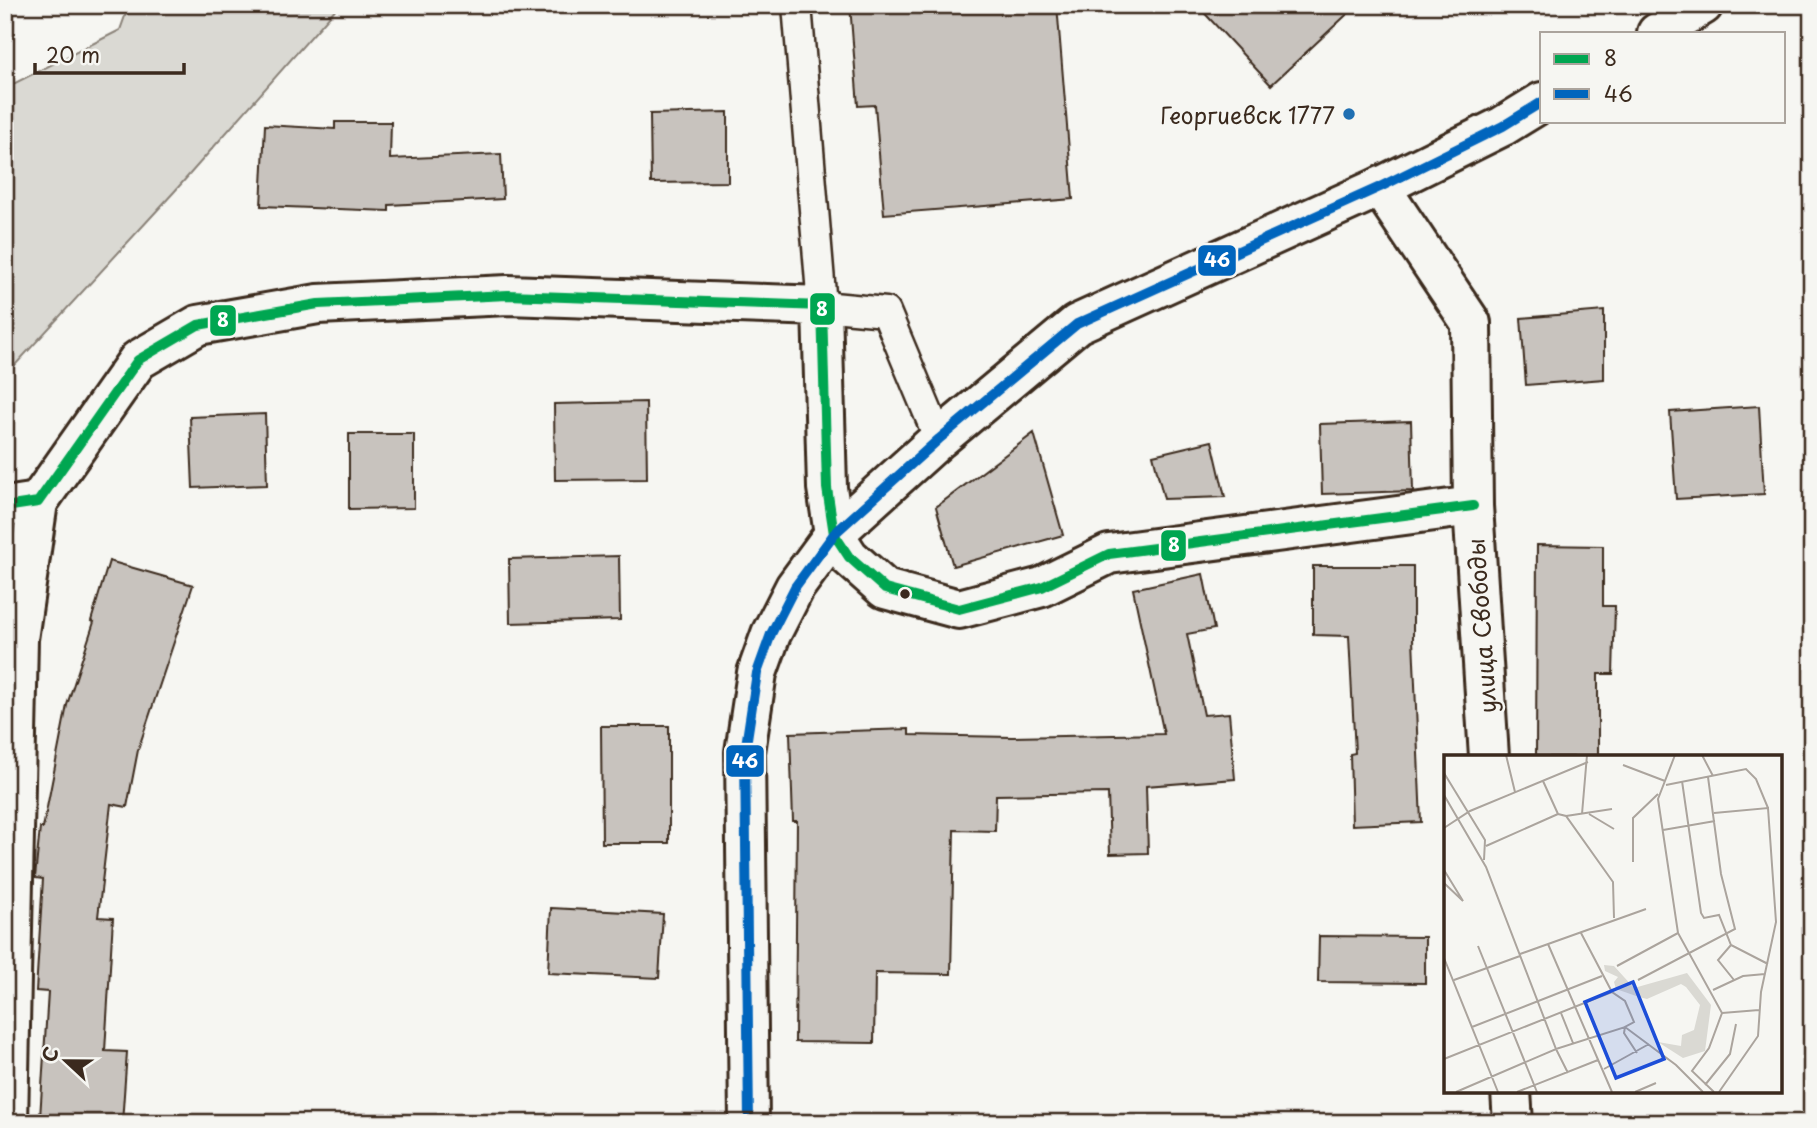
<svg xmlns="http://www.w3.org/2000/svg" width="1817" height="1128" font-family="'Playpen Sans',sans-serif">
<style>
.green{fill:#dad9d3;stroke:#8a8278;stroke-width:2}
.building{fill:#c8c3be;stroke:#3b2a1e;stroke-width:2}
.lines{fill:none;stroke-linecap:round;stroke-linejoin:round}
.lane-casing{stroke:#3b2a1e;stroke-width:33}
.street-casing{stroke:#3b2a1e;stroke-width:44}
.primary-casing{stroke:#3b2a1e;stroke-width:44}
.lane{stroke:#f6f6f2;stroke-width:28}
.street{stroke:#f6f6f2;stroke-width:38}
.primary{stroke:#f6f6f2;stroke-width:38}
.bus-1-casing{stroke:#f6f6f2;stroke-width:16}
.bus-2-casing{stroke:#f6f6f2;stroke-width:16}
.bus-1{stroke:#00a651;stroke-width:10}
.bus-2{stroke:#0065bd;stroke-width:10}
.poi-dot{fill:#1f6fb2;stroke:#f6f6f2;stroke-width:2.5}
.bus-dot{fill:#3b2a1e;stroke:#f6f6f2;stroke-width:2.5}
.labels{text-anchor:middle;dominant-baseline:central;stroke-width:5;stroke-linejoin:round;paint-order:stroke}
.poi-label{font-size:23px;fill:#3b2a1e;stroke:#f6f6f2;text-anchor:end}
.street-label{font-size:23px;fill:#3b2a1e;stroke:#f6f6f2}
.inset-road{fill:none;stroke:#aba49d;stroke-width:2}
.view{fill:#1d4ed8;fill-opacity:0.15;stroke:#1d4ed8;stroke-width:3.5}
.inset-edge{fill:none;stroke:#3b2a1e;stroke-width:3.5}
.line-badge{stroke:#f6f6f2;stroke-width:2.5}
.badge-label{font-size:19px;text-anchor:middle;font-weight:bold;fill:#fff}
</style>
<rect width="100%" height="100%" fill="#f6f6f2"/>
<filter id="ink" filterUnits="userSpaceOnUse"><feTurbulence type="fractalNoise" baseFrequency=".0143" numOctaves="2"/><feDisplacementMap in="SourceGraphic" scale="14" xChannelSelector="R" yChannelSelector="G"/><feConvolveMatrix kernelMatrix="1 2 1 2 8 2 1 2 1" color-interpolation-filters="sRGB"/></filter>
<g filter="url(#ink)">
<path class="green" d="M129 5H339L174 192 5 376V88L120 30Z"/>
<path class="building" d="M850 5H1057L1073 199 884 214 875 105 858 106Z
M1197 5H1357L1271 85Z
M728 112V182L651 183 650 114Z
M335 122H391L390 159 501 154 503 199 389 205V211L261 206 265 125 335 129Z
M1604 311V379L1526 385 1521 318Z
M646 402 647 479 555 480 554 404Z
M1759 406 1764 494 1676 499 1670 412Z
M265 414 267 485 193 488 190 417Z
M1411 421 1413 491 1322 494 1320 424Z
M1034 433 1063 535 953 566 936 507Z
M349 434H414V508L349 509Z
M1212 441 1225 497 1164 499 1153 455Z
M1537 545 1603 546V606H1615L1613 674H1598V757H1536Z
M619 556 620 620 510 623 509 559Z
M109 561 193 585 138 750 127 807 111 804 98 917 113 918 105 1051 127 1052 122 1123 40 1118 48 992 36 991 43 879 35 878 40 828H43L67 705 94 622 91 621Z
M1313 566H1413V639L1421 822 1352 825 1350 754 1355 753 1349 636 1313 635Z
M1203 574 1214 629 1187 634 1204 715 1229 713 1235 779 1146 786 1148 853 1110 854 1108 793 996 795 995 831 954 830 951 974 875 973 874 1043 795 1042 797 821H793L790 733 909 729V735L1012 737 1164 734 1133 589Z
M601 726H669V843H602Z
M551 908 663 914 659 978 548 973Z
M1319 936 1425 937V983L1318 982Z"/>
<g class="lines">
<g class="lane-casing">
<path id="lane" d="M797 5 822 306 886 312 939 439"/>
</g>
<g class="street-casing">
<path id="street" d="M1380 187 1471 323 1473 506 1489 757
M5 507 38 502 138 360 198 325 318 304 508 295 822 306 827 488 834 534 849 557 885 589 959 609 1042 587 1109 554 1473 506
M1511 1091 1513 1123
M8 1123 18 639 38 502"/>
</g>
<g class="primary-casing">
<path id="primary" d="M1657 33 1703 5
M749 1123 745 752 757 673 771 634 795 587 834 534 939 439 1077 324 1380 187 1503 126 1542 102"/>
</g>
<use href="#lane" class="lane"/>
<use href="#street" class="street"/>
<use href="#primary" class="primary"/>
<g class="bus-1-casing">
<path id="bus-1" d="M5 507 38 502 138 360 198 325 318 304 508 295 822 306 827 488 834 534 849 557 885 589 959 609 1042 587 1109 554 1473 506"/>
</g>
<g class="bus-2-casing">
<path id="bus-2" d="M749 1123 745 752 757 673 771 634 795 587 834 534 939 439 1077 324 1380 187 1503 126 1542 102"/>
</g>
<use href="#bus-1" class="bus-1"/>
<use href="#bus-2" class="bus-2"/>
</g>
</g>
<circle class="poi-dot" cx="1349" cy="114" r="7"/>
<circle class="bus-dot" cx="905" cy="594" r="6"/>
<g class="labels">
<g class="poi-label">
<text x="1335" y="114">Георгиевск 1777</text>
</g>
<g class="street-label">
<text transform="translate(1481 626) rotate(-94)">улица Свободы</text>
</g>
</g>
<g transform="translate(1444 755)">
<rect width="338" height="338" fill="#f6f6f2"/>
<path d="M160 210 170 211 190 233 243 218 267 250 261 296 239 303 214 287 237 291 238 280 250 275 256 250 242 232 237 229 203 244 195 242 172 234 170 227 174 222 161 216Z" fill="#dad9d3"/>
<path class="inset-road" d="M62 0 71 37M231 0 214 44 234 178 278 258 265 293 248 316 270 337M258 0 269 21M179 10 221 26M0 18 41 85 40 105M99 26 114 59M238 26 257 158 260 163 275 160 287 190 324 209M222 30 302 14 312 24 324 53M0 40 42 112 112 294 181 272 232 310 259 337M270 58 324 53 332 167 317 237 314 281 275 337M114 59 122 61 169 127 170 163M138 59 143 0M145 59 170 74M122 61 168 54M0 73 26 56 144 7M219 75 271 66M42 91 114 59M189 107V63L214 39M0 115 19 146 0 128M137 178 168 237 181 246 190 267 181 272 180 278 193 298M104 189 168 337M287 190 274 205 290 225M34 191 93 337M76 199 202 154M0 203 54 337M173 211 234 178M10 225 76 201M194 225 291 174 277 119 264 22M269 235 299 221 321 219M117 258 129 288M278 258 315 255M28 272 158 221M0 304 168 237M160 314 205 289M261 330 286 299 292 269M12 337 112 294 124 318M73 337 154 305M191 337 212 328"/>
<path class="view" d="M189 227 220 304 172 323 141 247Z"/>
<rect width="338" height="338" class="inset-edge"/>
</g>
<g class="line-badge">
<rect x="1197" y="244" width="40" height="33" rx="7" fill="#0065bd"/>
<rect x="809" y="292" width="27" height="34" rx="7" fill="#00a651"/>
<rect x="209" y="304" width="28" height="33" rx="7" fill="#00a651"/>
<rect x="1160" y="529" width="27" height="33" rx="7" fill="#00a651"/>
<rect x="725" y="744" width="40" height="34" rx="7" fill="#0065bd"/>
</g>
<g class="badge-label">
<text x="1217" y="267">46</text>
<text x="822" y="316">8</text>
<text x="223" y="327">8</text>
<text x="1174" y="552">8</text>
<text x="745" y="768">46</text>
</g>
<rect width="1817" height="1128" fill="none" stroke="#f6f6f2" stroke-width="28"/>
<rect x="14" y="14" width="1789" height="1100" fill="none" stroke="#3b2a1e" stroke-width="2.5" filter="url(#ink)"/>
<rect x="1540" y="32" width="245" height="91" fill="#f6f6f2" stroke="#aba49d" stroke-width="2"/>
<rect x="1554" y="54" width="35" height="10" fill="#00a651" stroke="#aba49d" stroke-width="2"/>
<text x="1604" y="66" font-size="21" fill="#3b2a1e">8</text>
<rect x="1554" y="89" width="35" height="10" fill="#0065bd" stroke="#aba49d" stroke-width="2"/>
<text x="1604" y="102" font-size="21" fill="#3b2a1e">46</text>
<g transform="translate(66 1061) rotate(292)" stroke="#f6f6f2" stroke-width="5" paint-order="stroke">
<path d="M0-5L12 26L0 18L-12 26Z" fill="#3b2a1e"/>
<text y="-10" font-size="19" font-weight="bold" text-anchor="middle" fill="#3b2a1e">С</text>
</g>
<path d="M35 63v10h149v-10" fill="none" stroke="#3b2a1e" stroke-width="3.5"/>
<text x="46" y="63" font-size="21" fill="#3b2a1e" stroke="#f6f6f2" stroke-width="5" paint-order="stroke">20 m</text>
</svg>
